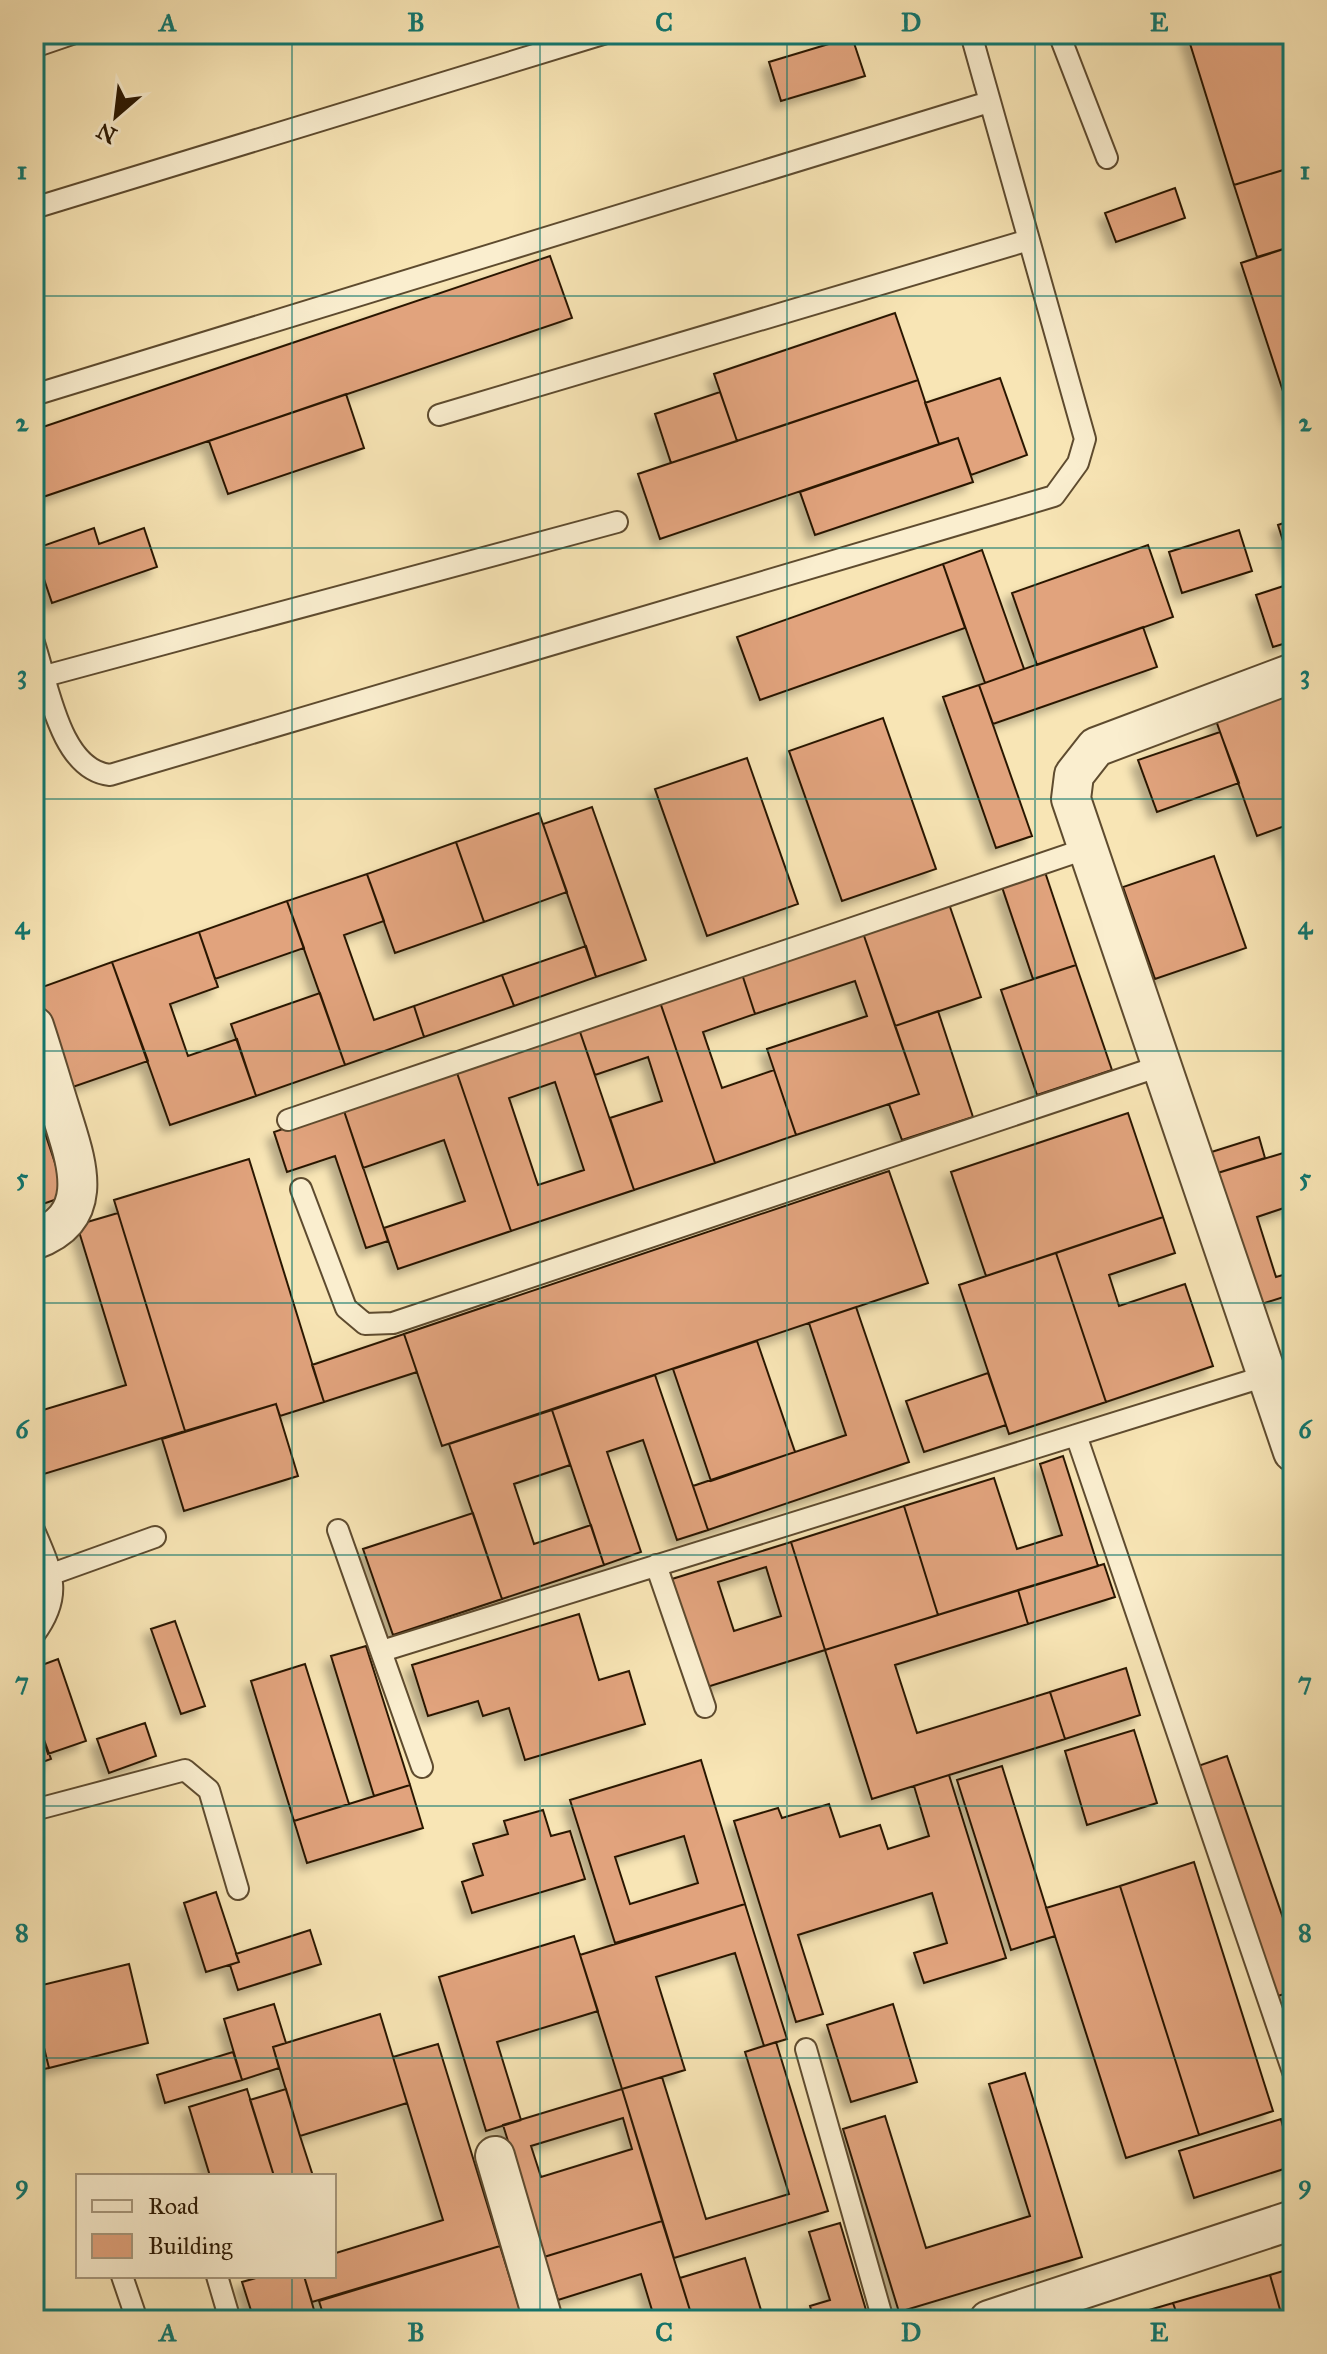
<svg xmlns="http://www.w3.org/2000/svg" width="1327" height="2354" font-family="'IM FELL Great Primer',serif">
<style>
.building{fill:#e1a37d;stroke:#2b1802;stroke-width:2;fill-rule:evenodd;filter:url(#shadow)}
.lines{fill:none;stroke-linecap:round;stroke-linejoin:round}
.lane-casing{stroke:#5e4b2f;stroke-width:24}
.street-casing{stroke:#5e4b2f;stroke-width:42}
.lane{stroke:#faeecf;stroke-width:20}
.street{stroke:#faeecf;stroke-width:38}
.grid{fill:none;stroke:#0f766e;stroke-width:2;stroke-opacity:0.55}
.neatline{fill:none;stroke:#0f766e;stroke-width:3}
.grid-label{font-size:26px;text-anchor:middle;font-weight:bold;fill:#0f766e}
</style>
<defs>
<filter id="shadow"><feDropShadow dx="-7" dy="7" stdDeviation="4" flood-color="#0004"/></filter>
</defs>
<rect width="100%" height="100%" fill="#f8e5b5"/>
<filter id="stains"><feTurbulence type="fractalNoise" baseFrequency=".0025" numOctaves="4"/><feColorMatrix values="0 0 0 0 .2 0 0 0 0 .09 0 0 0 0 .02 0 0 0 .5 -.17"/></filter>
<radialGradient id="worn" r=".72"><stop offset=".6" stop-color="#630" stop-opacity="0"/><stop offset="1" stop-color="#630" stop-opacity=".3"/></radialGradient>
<path class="building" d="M1187 34H1293V167L1234 185Z
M852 37 865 76 781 101 769 62Z
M1293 167V246L1257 257 1234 185Z
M1175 188 1185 218 1116 242 1105 213Z
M1293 246V422L1241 263Z
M550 256 572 318 34 500V430Z
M895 313 918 380 737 441 714 374Z
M1000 378 1027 455 971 475 958 438 939 444 925 403Z
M918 380 939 444 660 539 638 474Z
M720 392 737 441 671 463 655 414Z
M346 394 364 448 228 494 209 441Z
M958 438 973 482 815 535 800 492Z
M1293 520V573L1278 525Z
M94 528 99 544 144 528 157 567 52 603 34 549Z
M1239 530 1252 571 1182 593 1169 552Z
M1148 545 1173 617 1037 665 1012 593Z
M982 550 1024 669 985 683 943 564Z
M943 564 965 628 760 700 737 637Z
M1293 583V641L1273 647 1256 595Z
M1143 627 1157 667 993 724 979 685Z
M1293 683V823L1257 836 1213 712Z
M979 685 1032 836 996 848 943 697Z
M883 718 936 869 842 901 789 751Z
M1220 732 1239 783 1157 812 1138 760Z
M747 758 798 904 707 936 655 789Z
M592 807 646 960 596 977 543 824Z
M539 813 567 892 484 922 456 842Z
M1293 823V855L1283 827Z
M456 842 484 922 395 953 367 874Z
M1214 856 1246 948 1155 979 1123 887Z
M1045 872 1076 965 1033 979 1002 887Z
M367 874 384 921 344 935 374 1020 414 1006 424 1037 345 1065 287 901Z
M287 901 304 948 215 979 199 932Z
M949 904 981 997 895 1026 863 933Z
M199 932 218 987 170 1004 188 1056 237 1039 256 1096 170 1125 112 962Z
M863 933 919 1094 796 1135 767 1049 867 1016 855 981 755 1014 742 974Z
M586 946 596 977 514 1006 502 975Z
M112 962 148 1061 67 1089 34 990Z
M1076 965 1112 1070 1037 1095 1001 990Z
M742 974 755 1014 703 1032 722 1088 774 1070 796 1135 715 1163 660 1002Z
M502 975 514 1006 424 1037 414 1006Z
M320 993 345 1065 256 1096 231 1024Z
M660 1002 715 1163 634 1190 610 1118 662 1101 648 1057 595 1075 579 1029Z
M938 1011 973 1117 902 1140 889 1104 919 1094 895 1026Z
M579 1029 634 1190 511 1231 456 1070ZM555 1082 584 1170 538 1185 509 1098Z
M456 1070 511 1231 398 1269 384 1228 465 1201 444 1140 363 1168 343 1108Z
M34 1100 66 1196 34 1207Z
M343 1108 388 1241 366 1248 335 1156 287 1172 274 1132Z
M1128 1113 1163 1217 986 1276 951 1172Z
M1259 1137 1265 1158 1208 1176 1202 1155Z
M1293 1150V1205L1257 1217 1276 1277 1293 1272V1294L1249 1308 1208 1176Z
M249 1159 324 1402 280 1416 276 1404 185 1431 114 1200Z
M889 1171 928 1283 442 1446 404 1334Z
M118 1213 185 1431 34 1477V1380L43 1410 126 1385 77 1225Z
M1163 1217 1175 1253 1109 1275 1119 1306 1185 1284 1213 1366 1106 1402 1056 1253Z
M1056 1253 1106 1402 1009 1434 959 1285Z
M856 1307 909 1462 708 1530 693 1486 846 1435 809 1323Z
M404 1334 417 1372 324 1402 312 1365Z
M757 1341 795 1452 711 1481 673 1369Z
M988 1373 1006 1425 924 1452 906 1401Z
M655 1375 708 1530 677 1540 643 1440 607 1452 641 1552 604 1565 552 1410Z
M276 1404 298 1476 184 1511 162 1439Z
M552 1410 570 1465 514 1484 534 1544 591 1525 604 1565 502 1599 449 1444Z
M1063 1456 1098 1566 938 1615 904 1506 994 1478 1017 1549 1062 1535 1040 1464Z
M904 1506 938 1615 825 1650 791 1542Z
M473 1513 502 1599 393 1635 363 1549Z
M791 1542 825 1650 707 1687 672 1579ZM766 1567 781 1616 734 1631 718 1582Z
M1104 1564 1115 1597 1028 1624 1018 1590Z
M1018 1590 1028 1624 895 1665 917 1733 1050 1692 1065 1739 872 1799 825 1650Z
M579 1614 599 1680 629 1671 645 1724 525 1760 509 1708 483 1716 478 1701 428 1716 412 1665Z
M175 1621 205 1706 181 1714 151 1629Z
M366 1646 410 1785 374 1796 331 1656Z
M58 1659 86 1741 48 1754 34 1711V1668Z
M305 1664 349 1804 294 1821 251 1681Z
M1126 1668 1140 1715 1065 1739 1050 1692Z
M145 1723 156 1756 109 1773 97 1739Z
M39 1726 51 1759 34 1765V1728Z
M1134 1730 1157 1803 1087 1825 1065 1751Z
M1227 1756 1293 1947V1991L1275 1997 1195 1767Z
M701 1760 745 1904 615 1943 570 1800ZM684 1836 698 1883 630 1904 615 1857Z
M1002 1766 1055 1936 1011 1950 957 1780Z
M949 1775 1006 1958 924 1983 914 1953 947 1943 932 1893 798 1935 823 2014 796 2022 734 1821 778 1808 782 1818 829 1804 840 1837 880 1825 888 1849 929 1836 914 1786Z
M410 1785 423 1828 307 1863 294 1821Z
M543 1810 551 1836 570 1831 585 1879 472 1913 462 1882 483 1875 473 1844 508 1834 504 1821Z
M1194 1862 1273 2111 1199 2135 1120 1886Z
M1120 1886 1199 2135 1126 2158 1046 1908Z
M216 1892 239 1962 206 1972 184 1903Z
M745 1904 787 2039 764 2046 735 1953 656 1977 685 2070 622 2089 580 1955Z
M310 1930 321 1964 238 1990 230 1965 239 1962 236 1954Z
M574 1936 598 2011 497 2042 521 2120 486 2131 439 1977Z
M129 1964 148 2043 49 2068 34 2007V1987Z
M274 2004 286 2043 273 2047 279 2068 242 2080 224 2019Z
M893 2004 917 2082 851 2102 827 2025Z
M34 2007 49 2068 34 2071Z
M380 2014 407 2103 300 2136 273 2047Z
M776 2042 828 2211 674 2258 622 2089 662 2077 706 2219 789 2194 745 2052Z
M438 2044 500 2246 312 2302 304 2276H334V2245L336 2253 443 2220 393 2057Z
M233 2052 242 2080 165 2103 157 2075Z
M1025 2073 1082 2257 899 2312 843 2129 885 2116 926 2248 1030 2216 989 2084Z
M247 2089 274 2176H210L189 2107Z
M286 2089 300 2136 313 2176H274L250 2100Z
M622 2089 662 2221 544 2257 503 2125ZM623 2118 632 2149 541 2177 531 2146Z
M1281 2119 1293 2166 1194 2198 1179 2151Z
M662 2221 693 2320H655L641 2274 558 2300 544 2257Z
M840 2223 869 2320H814L810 2306 830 2300 809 2232Z
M500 2246 523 2320H325L319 2301Z
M745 2258 764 2320H693L680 2278Z
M1293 2268V2320H1283L1270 2275Z
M1270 2275 1283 2320H1179L1173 2303Z
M263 2276H304L317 2320H254L242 2282Z
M1173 2303 1179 2320H1115Z"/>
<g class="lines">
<g class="lane-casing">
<path id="lane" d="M1059 34 1107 158
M34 47 72 34
M34 208 603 34
M34 395 989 102
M439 415 1029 240
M34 643C48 684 60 770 110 775L1054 496 1078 463 1085 439 971 34
M45 676 617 522
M288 1120 1088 848
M301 1189 346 1308 365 1324 393 1323 1163 1065
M1076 1435 1293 2072
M338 1530 422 1767
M656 1565 705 1707
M52 1574 155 1537
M34 1635C64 1595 52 1572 34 1530
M382 1651 1269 1375
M34 1810 185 1770 209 1790 238 1889
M806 2049 883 2320
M122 2276 137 2320
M217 2276 230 2320"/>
</g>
<g class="street-casing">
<path id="street" d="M1293 673 1096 747 1074 775 1071 799 1293 1452
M34 1026C43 1053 51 1081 60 1109 75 1159 100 1216 34 1240
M495 2156 543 2320
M989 2320 1293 2220"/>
</g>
<use href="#lane" class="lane"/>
<use href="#street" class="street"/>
</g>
<path class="grid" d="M292 34V2176M540 34V2320M787 34V2320M1035 34V2320M34 296H1293M34 548H1293M34 799H1293M34 1051H1293M34 1303H1293M34 1555H1293M34 1806H1293M34 2058H1293M292 2276V2320"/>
<rect width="1327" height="2354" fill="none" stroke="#f8e5b5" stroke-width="88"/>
<rect x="76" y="2174" width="260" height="104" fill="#faeecf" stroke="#a7987d" stroke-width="2"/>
<rect x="92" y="2200" width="40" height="12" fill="#faeecf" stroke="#a7987d" stroke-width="2"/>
<text x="148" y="2214" font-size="24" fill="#2b1802">Road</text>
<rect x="92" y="2234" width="40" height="24" fill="#e1a37d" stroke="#a7987d" stroke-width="2"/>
<text x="148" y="2254" font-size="24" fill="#2b1802">Building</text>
<g transform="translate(116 116) rotate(208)" stroke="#faeecf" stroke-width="6" paint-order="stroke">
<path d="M0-6L14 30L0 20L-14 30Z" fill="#2b1802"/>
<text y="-12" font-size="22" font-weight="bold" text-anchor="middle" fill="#2b1802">N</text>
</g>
<rect x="44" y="44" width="1239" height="2266" class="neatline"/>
<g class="grid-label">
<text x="168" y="31">A</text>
<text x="416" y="31">B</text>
<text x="664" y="31">C</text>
<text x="911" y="31">D</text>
<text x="1159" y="31">E</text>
<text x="22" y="179">1</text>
<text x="1305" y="179">1</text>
<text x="22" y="431">2</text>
<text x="1305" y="431">2</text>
<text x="22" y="683">3</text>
<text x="1305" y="683">3</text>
<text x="22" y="934">4</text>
<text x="1305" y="934">4</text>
<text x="22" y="1186">5</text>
<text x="1305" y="1186">5</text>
<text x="22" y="1438">6</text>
<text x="1305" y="1438">6</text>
<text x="22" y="1690">7</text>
<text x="1305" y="1690">7</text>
<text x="22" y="1941">8</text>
<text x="1305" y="1941">8</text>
<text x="22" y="2193">9</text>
<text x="1305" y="2193">9</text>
<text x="168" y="2341">A</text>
<text x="416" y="2341">B</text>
<text x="664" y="2341">C</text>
<text x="911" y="2341">D</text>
<text x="1159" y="2341">E</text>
</g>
<rect width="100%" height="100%" filter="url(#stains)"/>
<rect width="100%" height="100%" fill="url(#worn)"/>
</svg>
